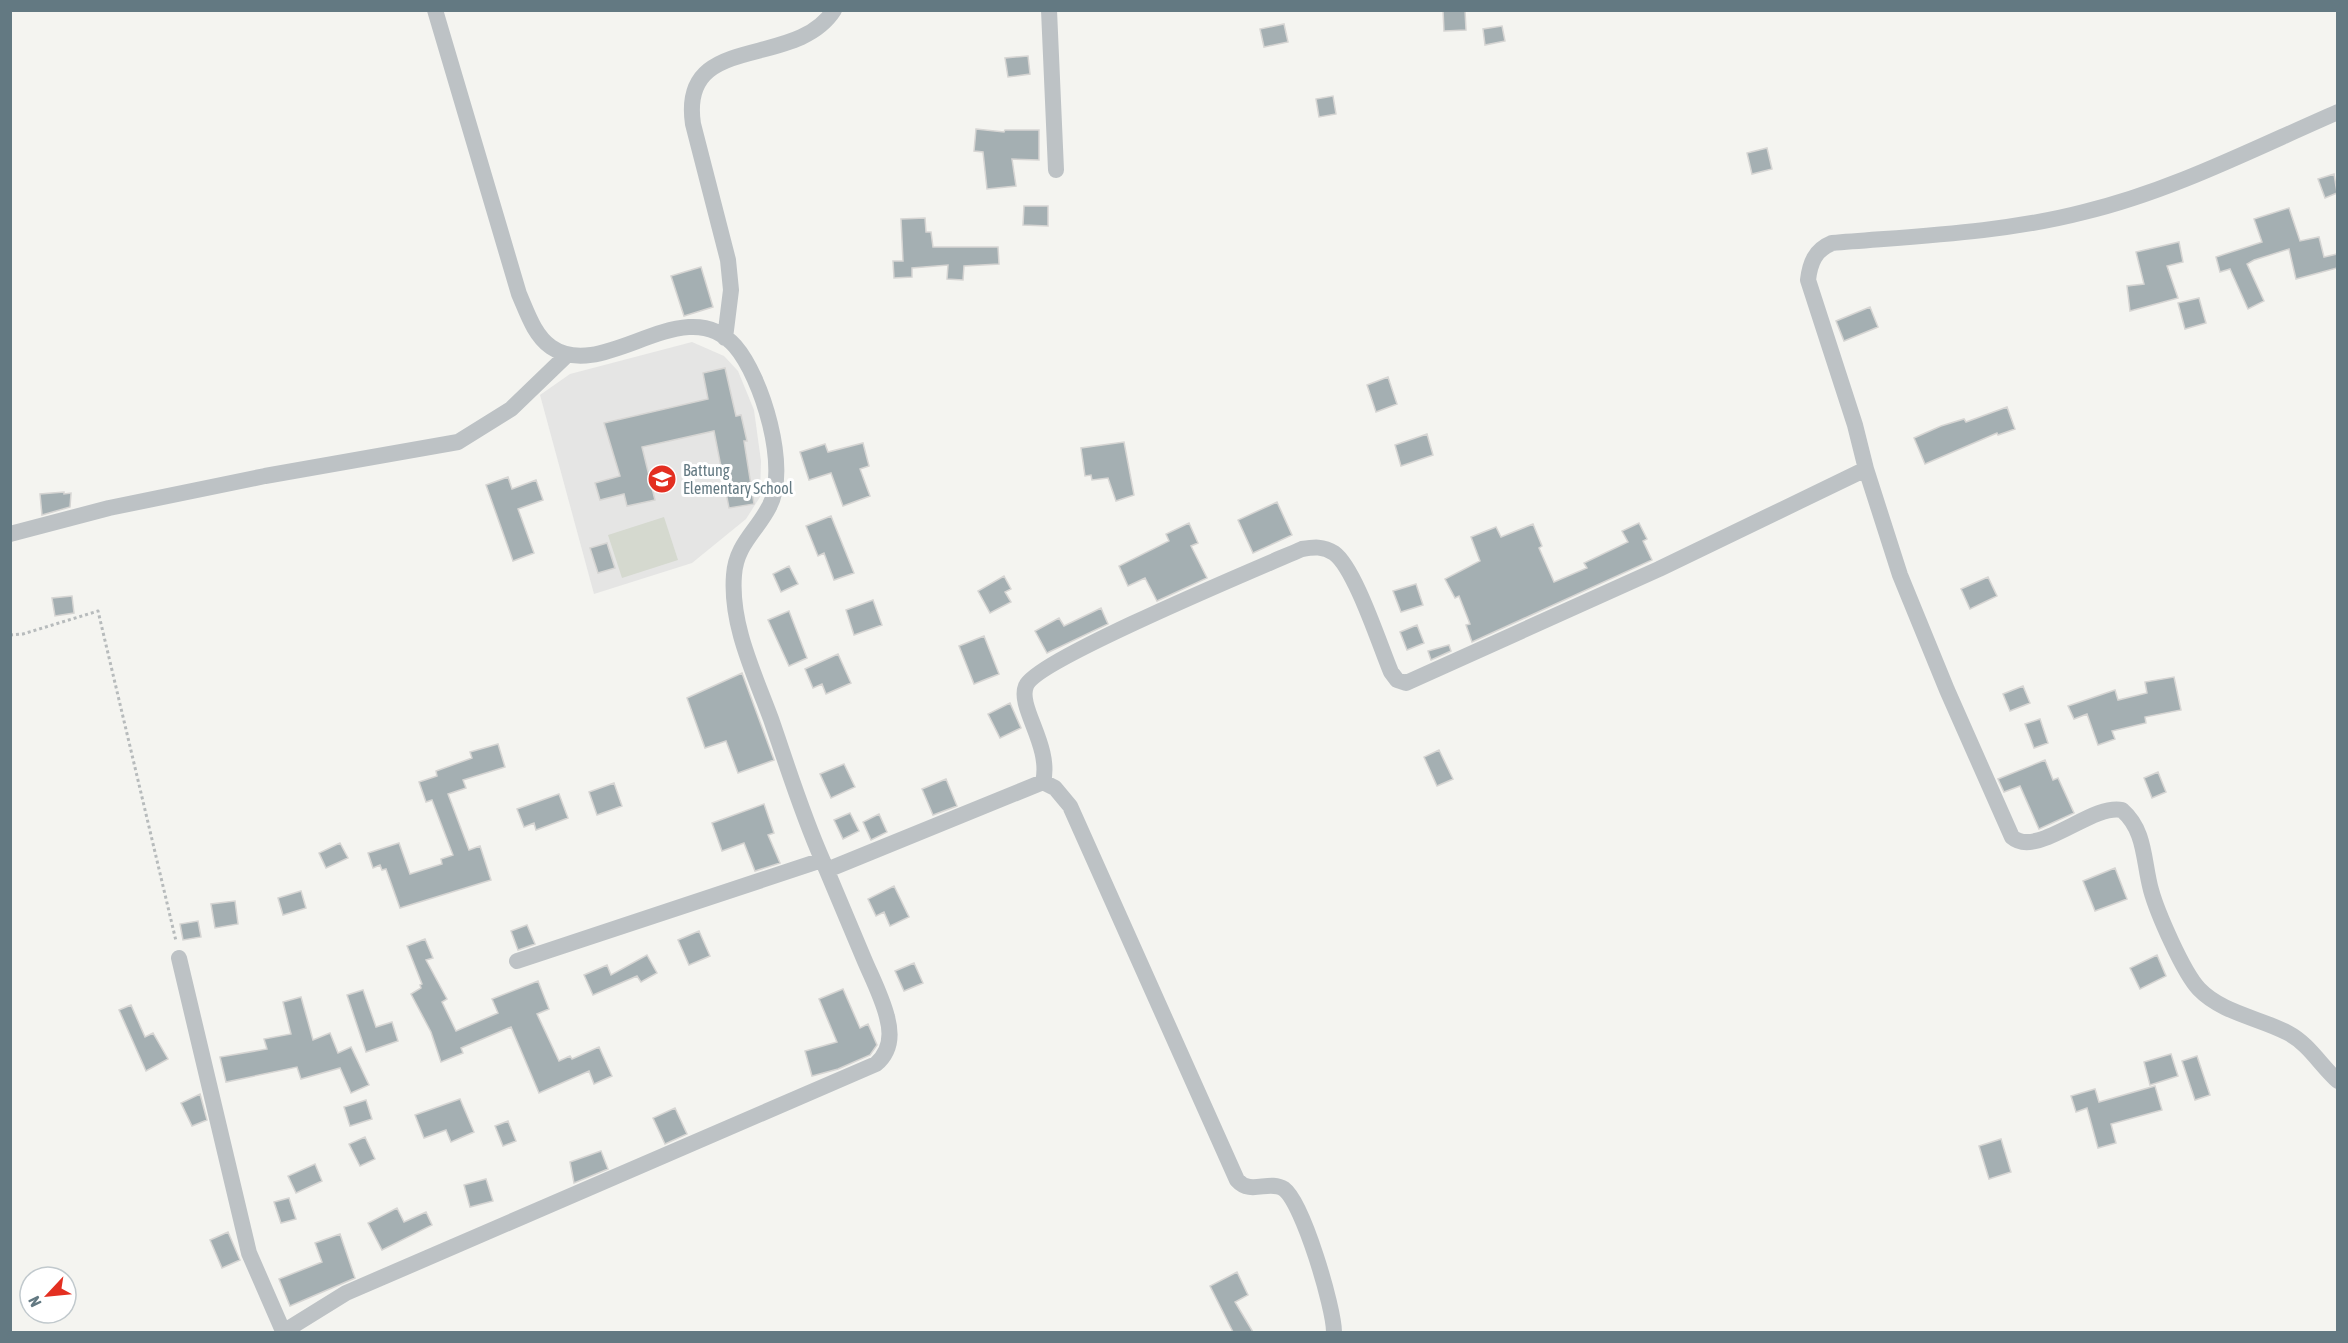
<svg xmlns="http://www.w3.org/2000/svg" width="2348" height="1343" font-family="'Asap Condensed',sans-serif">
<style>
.built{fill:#e5e5e4}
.green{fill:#d5d9cf}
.building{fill:#a4afb2;stroke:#d6d5d3;stroke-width:1.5}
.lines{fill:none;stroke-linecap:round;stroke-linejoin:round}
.path{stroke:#b7bbbc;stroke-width:3;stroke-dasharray:3 3;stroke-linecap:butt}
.street{stroke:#bdc2c5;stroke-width:16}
.labels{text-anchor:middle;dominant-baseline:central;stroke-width:6;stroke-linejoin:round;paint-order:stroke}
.poi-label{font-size:16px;fill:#637982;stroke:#fff;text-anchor:start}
</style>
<rect width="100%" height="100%" fill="#f4f4f0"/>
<path class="built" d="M692 342 724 356 738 371 754 410 761 461 760 497 746 519 692 563 594 594 540 395 570 374Z"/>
<path class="green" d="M664 517 678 560 622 578 608 535Z"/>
<path class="building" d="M1443 10H1465L1466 30 1444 31Z
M1284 24 1288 42 1264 47 1260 29Z
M1502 26 1505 41 1485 45 1483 29Z
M1028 56 1030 74 1008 77 1005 58Z
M1333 96 1336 114 1319 117 1316 99Z
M976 129 1004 132 1005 130H1039V160L1012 159 1016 186 987 189 983 152 974 151Z
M1767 148 1772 169 1752 174 1747 153Z
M2334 174 2337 193 2325 198 2318 179Z
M1024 206H1048V226L1023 225Z
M2289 208 2300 241 2319 237 2324 257 2337 254V268L2296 279 2289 249 2254 260 2247 264 2264 301 2248 309 2230 269 2220 272 2216 257 2262 242 2254 219Z
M925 218 926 232H931L933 247H998L999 264 964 266 963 280 947 279 948 265 912 268V277L894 278 893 261H903L901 219Z
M2179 242 2183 262 2167 266 2178 298 2130 311 2127 286 2144 284 2136 252Z
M701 267 713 307 684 316 671 276Z
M2199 298 2206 323 2185 329 2178 303Z
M1870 307 1878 327 1844 341 1836 321Z
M725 368 736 416 741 415 747 441H744L754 504 729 508 714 431 642 447 655 500 627 506 624 494 600 500 595 483 620 476 604 423 708 399 703 373Z
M1388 377 1397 404 1376 412 1367 385Z
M2007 407 2015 429 1998 435 1997 433 1925 464 1914 438 1941 426 1964 419 1966 422Z
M1427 434 1433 455 1401 466 1395 445Z
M1124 442 1134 495 1116 501 1108 478 1092 480 1091 475 1085 476 1081 448Z
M863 443 869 466 860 469 870 496 843 506 831 473 809 480 800 452 825 444 828 452Z
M508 477 512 489 536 480 543 500 518 509 534 553 513 561 486 485Z
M64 492V494L71 493 70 507 42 515 40 494Z
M1277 502 1292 535 1253 553 1238 520Z
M831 516 854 573 834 580 824 553 818 556 806 526Z
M1189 523 1198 543 1191 546 1207 578 1157 601 1145 578 1128 586 1119 566 1169 541 1166 534Z
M1639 523 1647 539 1643 541 1652 560 1472 642 1466 625 1470 624 1459 596 1455 598 1445 579 1480 561 1471 537 1496 527 1501 537 1533 524 1542 546 1539 548 1554 582 1587 568 1584 563 1628 542 1622 531Z
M607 543 615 568 598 573 590 548Z
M789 566 798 584 781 592 773 574Z
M1004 576 1011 589 1005 592 1011 602 990 613 978 591Z
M1988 577 1997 596 1970 609 1961 589Z
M1416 584 1423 605 1401 612 1393 591Z
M72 596 74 613 55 616 52 598Z
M873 600 882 625 854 635 846 610Z
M1101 608 1108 624 1047 653 1035 631 1059 618 1064 626Z
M789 611 807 658 789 666 768 620Z
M1417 625 1424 643 1407 650 1400 632Z
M984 636 999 674 974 684 959 646Z
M1449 645 1451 651 1431 660 1428 651Z
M838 654 851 683 826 694 822 684 813 688 805 669Z
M742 673 774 760 738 773 726 741 705 748 687 698Z
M2174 677 2181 710 2145 717 2146 723 2112 731 2115 739 2098 745 2087 714 2074 719 2068 706 2115 690 2118 700 2147 693 2145 682Z
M2023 686 2030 703 2010 711 2003 694Z
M1010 703 1021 728 1000 738 988 714Z
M2040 719 2048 743 2034 748 2025 724Z
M498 744 505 767 463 780 466 788 448 794 469 850 480 846 491 880 400 908 386 869 382 870 380 865 373 868 368 853 399 843 410 874 442 864 441 859 453 855 432 800 426 802 419 782 437 776 436 771 472 758 470 752Z
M1439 750 1453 779 1437 786 1424 757Z
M2045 760 2053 780 2058 778 2074 813 2039 829 2020 786 2004 792 1998 779Z
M844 764 855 787 831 798 820 774Z
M2158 772 2166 792 2152 798 2144 778Z
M946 779 957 806 933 815 922 789Z
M614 783 622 806 597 815 589 792Z
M559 794 568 818 536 830 534 823 524 827 517 809Z
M764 804 774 833 768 835 780 863 755 871 744 843 722 851 712 823Z
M850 813 859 831 843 839 834 820Z
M879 814 887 832 871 840 863 822Z
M340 843 348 858 326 868 319 853Z
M2115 868 2127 899 2095 911 2083 881Z
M894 886 909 917 890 926 884 912 876 916 868 899Z
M301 891 306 908 283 915 278 898Z
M235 901 238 924 215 928 211 904Z
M198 921 201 937 183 940 180 924Z
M527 925 535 944 518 950 511 931Z
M699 931 710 956 689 965 678 940Z
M425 939 433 958 426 960 447 999 442 1002 456 1031 498 1013 492 999 538 981 549 1009 537 1014 559 1061 570 1056 572 1059 599 1047 612 1076 594 1084 589 1071 539 1093 511 1027 461 1048 463 1053 441 1062 431 1032 411 994 421 988 420 985 422 984 407 946Z
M647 955 657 973 641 982 637 976 593 995 584 975 607 965 611 975Z
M2157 955 2166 976 2140 989 2130 968Z
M914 963 923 983 904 991 895 971Z
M843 989 860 1028 868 1024 877 1045 870 1055 838 1069 812 1076 805 1051 837 1042 819 999Z
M363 990 376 1027 392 1022 398 1041 366 1052 347 995Z
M301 997 313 1040 330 1033 338 1053 351 1047 369 1085 351 1093 340 1068 301 1079 297 1067 226 1082 220 1057 267 1049 264 1039 291 1034 283 1002Z
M131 1005 145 1037 153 1033 168 1059 146 1071 119 1010Z
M2171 1054 2178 1076 2150 1085 2144 1062Z
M2197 1056 2210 1095 2195 1100 2182 1061Z
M2155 1086 2162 1110 2111 1124 2116 1143 2098 1148 2087 1108 2076 1112 2071 1096 2095 1089 2099 1102Z
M200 1094 207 1120 192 1126 181 1103Z
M460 1099 474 1132 451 1142 446 1130 424 1138 415 1115Z
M366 1100 372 1119 350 1126 344 1107Z
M675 1108 687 1134 665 1144 653 1118Z
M508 1121 516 1141 503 1146 495 1126Z
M365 1137 375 1159 360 1166 349 1144Z
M2001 1139 2011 1172 1989 1179 1979 1146Z
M601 1151 608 1169 574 1183 570 1162Z
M315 1164 322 1181 296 1193 288 1176Z
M486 1179 493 1201 470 1207 464 1185Z
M289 1198 296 1219 281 1223 274 1202Z
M397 1208 404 1222 426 1212 432 1225 382 1250 368 1223Z
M228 1232 240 1260 222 1268 210 1240Z
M340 1234 355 1278 290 1306 279 1279 322 1262 315 1243Z
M1237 1272 1248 1295 1235 1302 1253 1332H1233L1210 1286Z"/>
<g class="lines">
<path class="path" d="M10 635 23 634 98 611 176 941"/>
<path class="street" d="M1049 10 1056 170
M725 338 731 290 728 260 693 124C679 30 795 71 834 10
M1866 469 1900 575 1947 690 2012 837C2037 859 2092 803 2122 810 2146 831 2143 861 2151 890 2157 912 2183 972 2199 989 2222 1013 2260 1018 2288 1033 2309 1044 2321 1066 2338 1081
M10 534 109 508 265 476 458 442 511 409 567 355
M1043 782 1055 788 1070 806 1237 1180C1251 1196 1269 1179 1284 1189 1303 1203 1334 1308 1334 1332
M827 870 1043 782C1052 746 1017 707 1026 686 1036 660 1263 566 1302 549 1314 547 1323 546 1334 553 1355 568 1380 646 1391 672L1397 680 1406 683 1659 569 1866 469 1855 425 1808 280C1810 263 1815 250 1832 243 1915 236 2003 233 2084 212 2172 191 2255 148 2338 112
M179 958 249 1253 283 1331
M517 961 822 860
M283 1332 346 1293 876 1064C890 1052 892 1035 887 1017 882 997 872 978 864 959 850 926 836 893 822 859 802 814 787 765 771 719 754 673 730 624 734 575 736 545 756 532 769 507 790 469 762 377 735 346 684 288 604 384 551 347 534 335 527 312 519 294L435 10"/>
</g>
<defs>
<g id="school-disc" transform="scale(1.5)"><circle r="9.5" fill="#e32f21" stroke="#fff"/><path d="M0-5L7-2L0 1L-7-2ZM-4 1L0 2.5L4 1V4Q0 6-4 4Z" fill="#fff"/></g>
</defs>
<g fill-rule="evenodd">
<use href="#school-disc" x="662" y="479"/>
</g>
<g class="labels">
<g class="poi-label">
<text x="683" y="470">Battung<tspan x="683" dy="18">Elementary School</tspan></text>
</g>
</g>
<rect width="2348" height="1343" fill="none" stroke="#637982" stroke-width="24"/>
<g transform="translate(48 1295) rotate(244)"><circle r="28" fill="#ffffff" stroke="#c1c9cd" stroke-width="1.5"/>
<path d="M0-4.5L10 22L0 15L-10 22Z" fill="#e32f21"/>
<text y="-9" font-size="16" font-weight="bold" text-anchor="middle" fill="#637982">N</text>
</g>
</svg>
